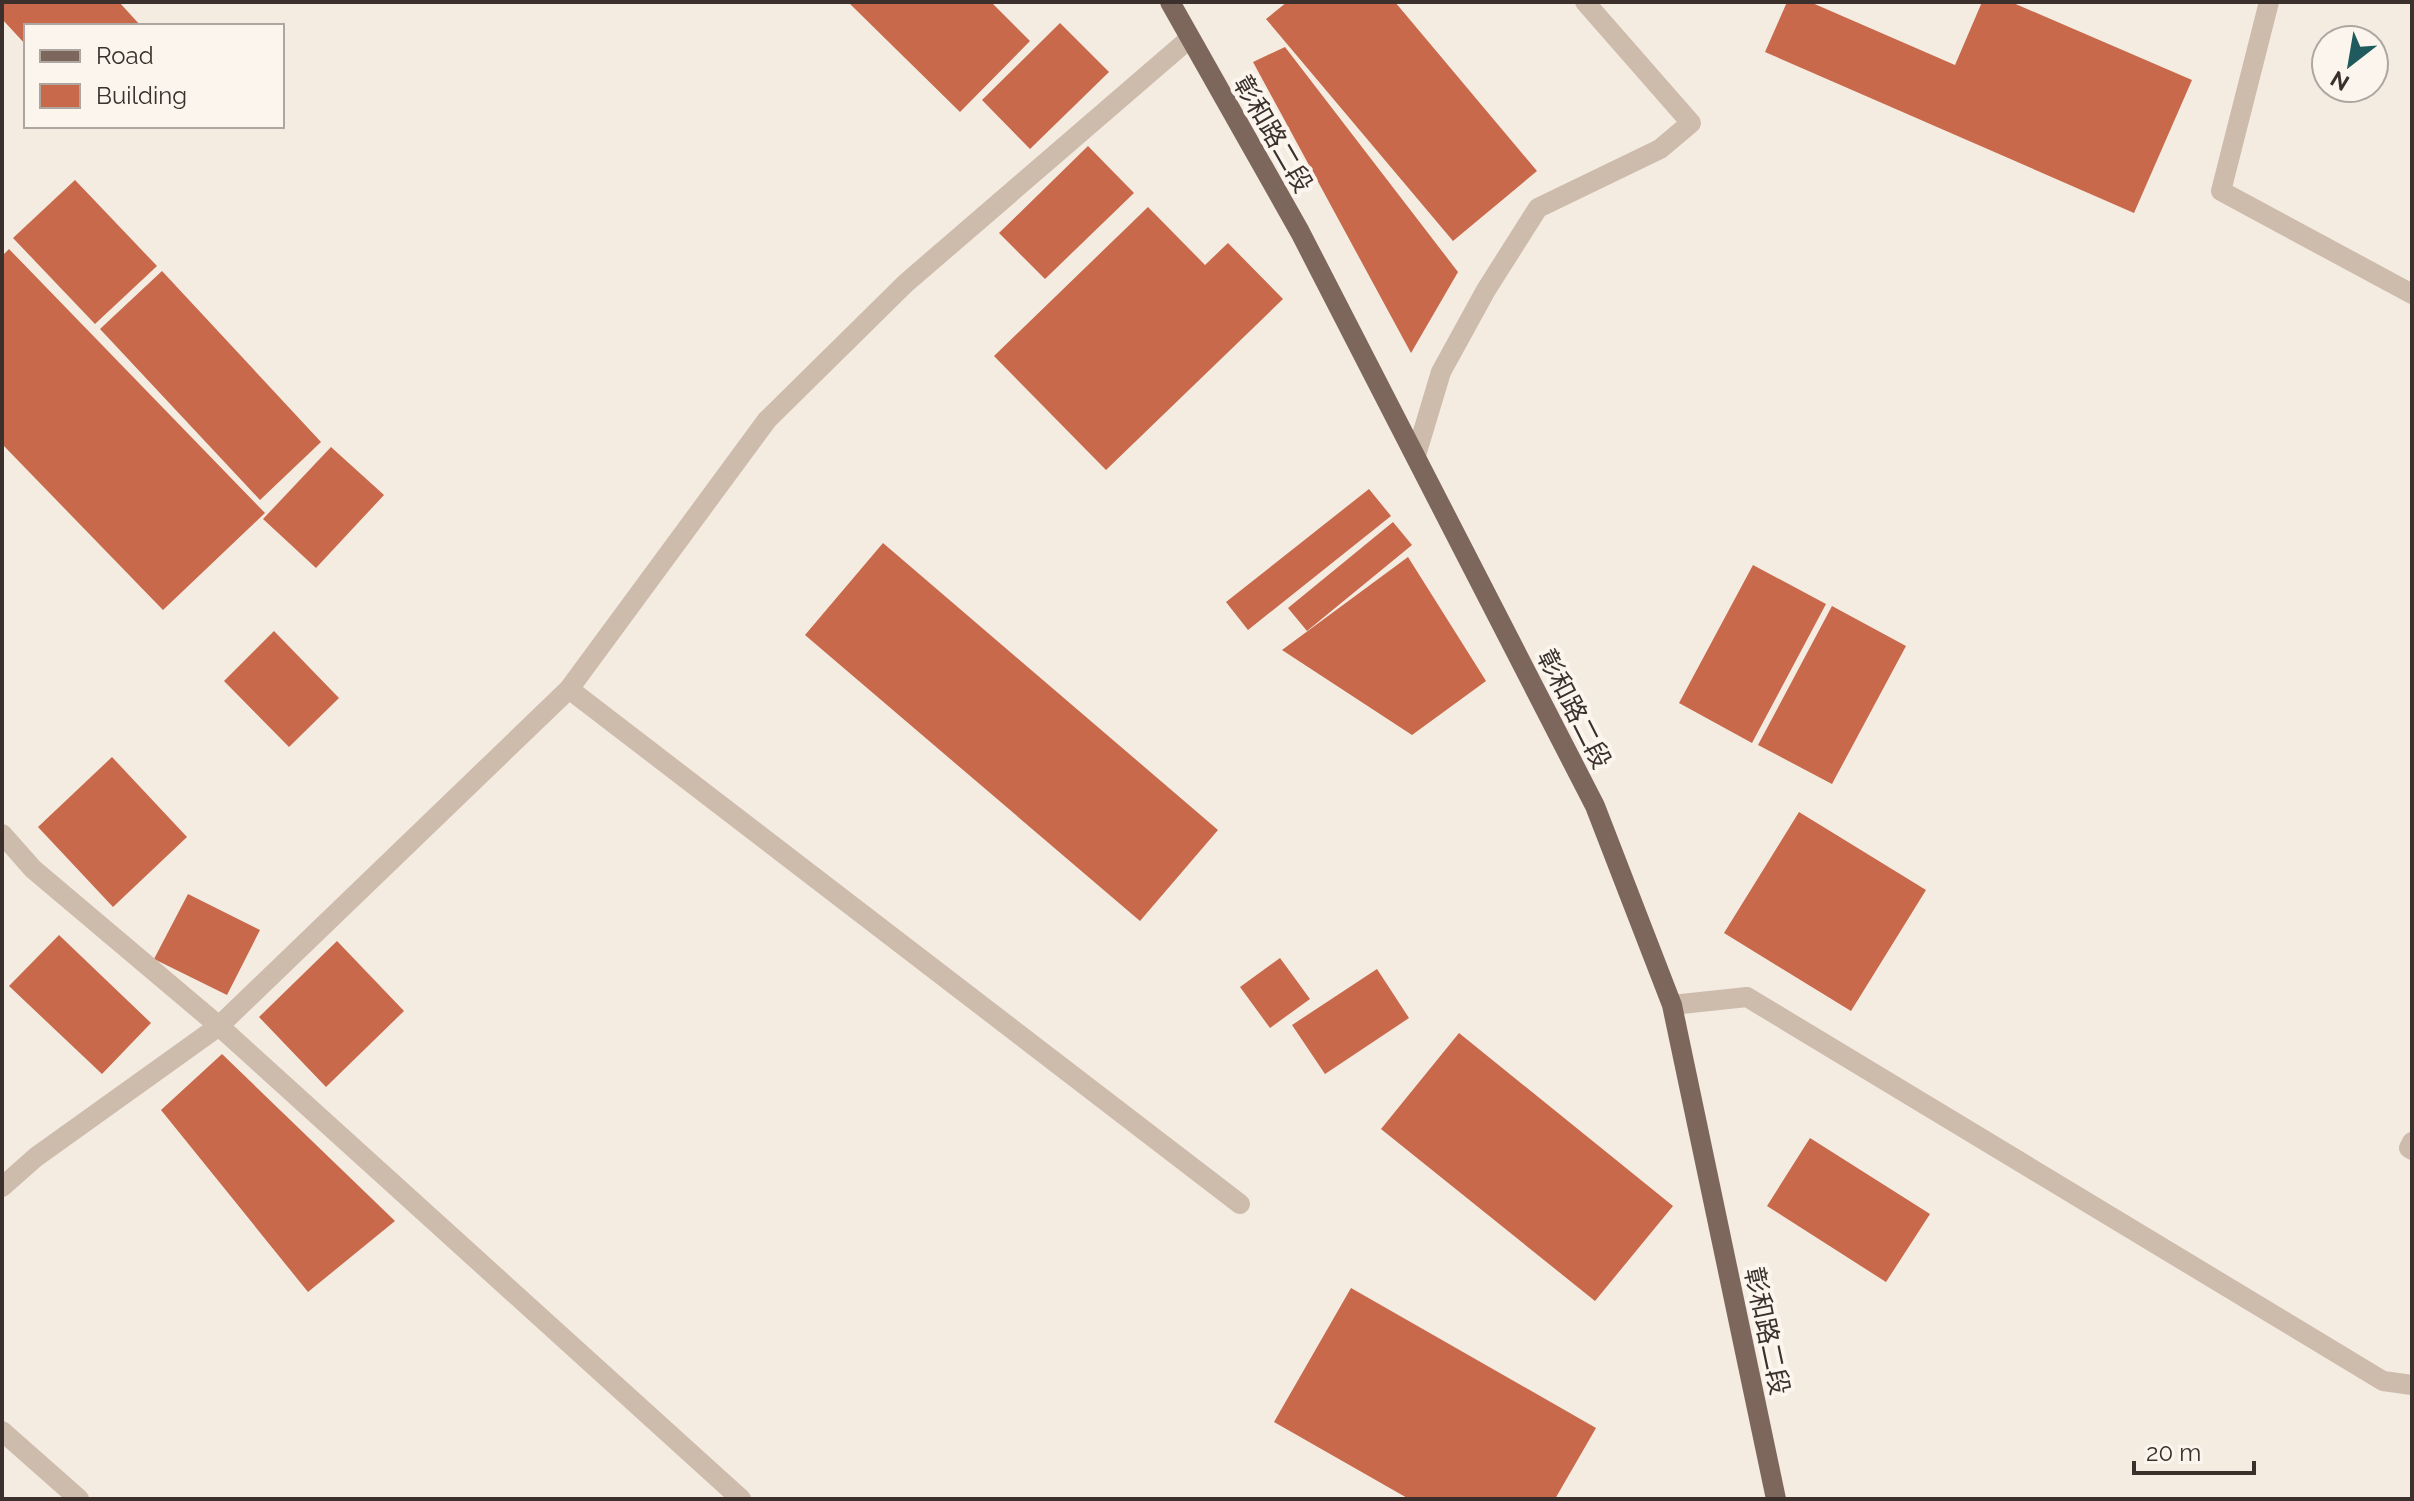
<svg xmlns="http://www.w3.org/2000/svg" width="2414" height="1501" font-family="Raleway,'Noto Sans TC',sans-serif">
<style>
.building{fill:#c8694b}
.lines{fill:none;stroke-linecap:round;stroke-linejoin:round}
.minor{stroke:#cdbbac;stroke-width:20}
.major{stroke:#7d675c;stroke-width:20}
.labels{text-anchor:middle;dominant-baseline:central;stroke-width:8;stroke-linejoin:round;paint-order:stroke}
.street-label{font-size:26px;fill:#3b302b;stroke:#fbf5ee}
</style>
<rect width="100%" height="100%" fill="#f4ebe1"/>
<path class="building" d="M2 2H119L141 26H26V45L2 19Z
M848 2H991L1030 41 960 112Z
M1287 2H1395L1537 171 1453 241 1266 19Z
M1787 2H1810L1955 65 1982 2H2011L2192 80 2134 213 1765 52Z
M1060 23 1109 72 1030 149 982 100Z
M1285 47 1458 272 1411 353 1253 62Z
M1088 146 1134 193 1045 279 999 233Z
M75 180 157 266 95 324 13 238Z
M1148 207 1205 265 1228 243 1283 299 1106 470 994 356Z
M9 249 265 513 163 610 2 444V256Z
M162 271 321 442 260 500 100 329Z
M331 447 384 495 316 568 263 519Z
M1369 489 1391 516 1248 630 1226 602Z
M1393 522 1412 545 1307 631 1288 608Z
M883 543 1218 830 1140 921 805 635Z
M1408 557 1486 681 1412 735 1282 650Z
M1753 565 1826 604 1752 743 1679 703Z
M1832 606 1906 646 1832 784 1758 745Z
M274 631 339 698 289 747 224 681Z
M112 757 187 837 113 907 38 827Z
M1799 812 1926 890 1851 1011 1724 933Z
M188 894 260 930 227 995 154 959Z
M59 935 151 1023 102 1074 9 986Z
M337 941 404 1011 326 1087 259 1017Z
M1280 958 1310 999 1270 1028 1240 987Z
M1377 969 1409 1018 1325 1074 1292 1025Z
M1459 1033 1673 1206 1595 1301 1381 1129Z
M222 1054 395 1221 308 1292 161 1110Z
M1810 1138 1930 1214 1886 1282 1767 1206Z
M1351 1288 1596 1428 1555 1499H1409L1274 1422Z"/>
<g class="lines">
<path class="minor" d="M2269 2 2221 191 2412 294
M1416 455 1441 372 1486 290 1538 208 1660 149 1691 123 1585 2
M569 689 1240 1204
M2 834 33 869 219 1026 741 1499
M1672 1005 1747 997 2383 1381 2412 1385
M2412 1142 2409 1148 2412 1150
M2 1187 36 1157 219 1026 569 689 767 420 906 283 1189 39
M2 1431 79 1499"/>
<path class="major" d="M1170 2 1300 232 1595 806 1672 1005 1776 1499"/>
</g>
<g class="labels">
<g class="street-label">
<text transform="translate(1273 134) rotate(60)">彰和路二段</text>
<text transform="translate(1574 709) rotate(63)">彰和路二段</text>
<text transform="translate(1767 1331) rotate(78)">彰和路二段</text>
</g>
</g>
<rect width="2414" height="1501" fill="none" stroke="#3b302b" stroke-width="8"/>
<rect x="24" y="24" width="260" height="104" fill="#fbf5ee" stroke="#aea6a0" stroke-width="2"/>
<rect x="40" y="50" width="40" height="12" fill="#7d675c" stroke="#aea6a0" stroke-width="2"/>
<text x="96" y="64" font-size="24" fill="#3b302b">Road</text>
<rect x="40" y="84" width="40" height="24" fill="#c8694b" stroke="#aea6a0" stroke-width="2"/>
<text x="96" y="104" font-size="24" fill="#3b302b">Building</text>
<g transform="translate(2350 64) rotate(211)"><circle r="38" fill="#fbf5ee" stroke="#aea6a0" stroke-width="2"/>
<path d="M0-6L14 30L0 20L-14 30Z" fill="#1f5a5e"/>
<text y="-12" font-size="22" font-weight="bold" text-anchor="middle" fill="#3b302b">N</text>
</g>
<path d="M2134 1461v12h120v-12" fill="none" stroke="#3b302b" stroke-width="4"/>
<text x="2146" y="1461" font-size="24" fill="#3b302b" stroke="#fbf5ee" stroke-width="6" paint-order="stroke">20 m</text>
</svg>
